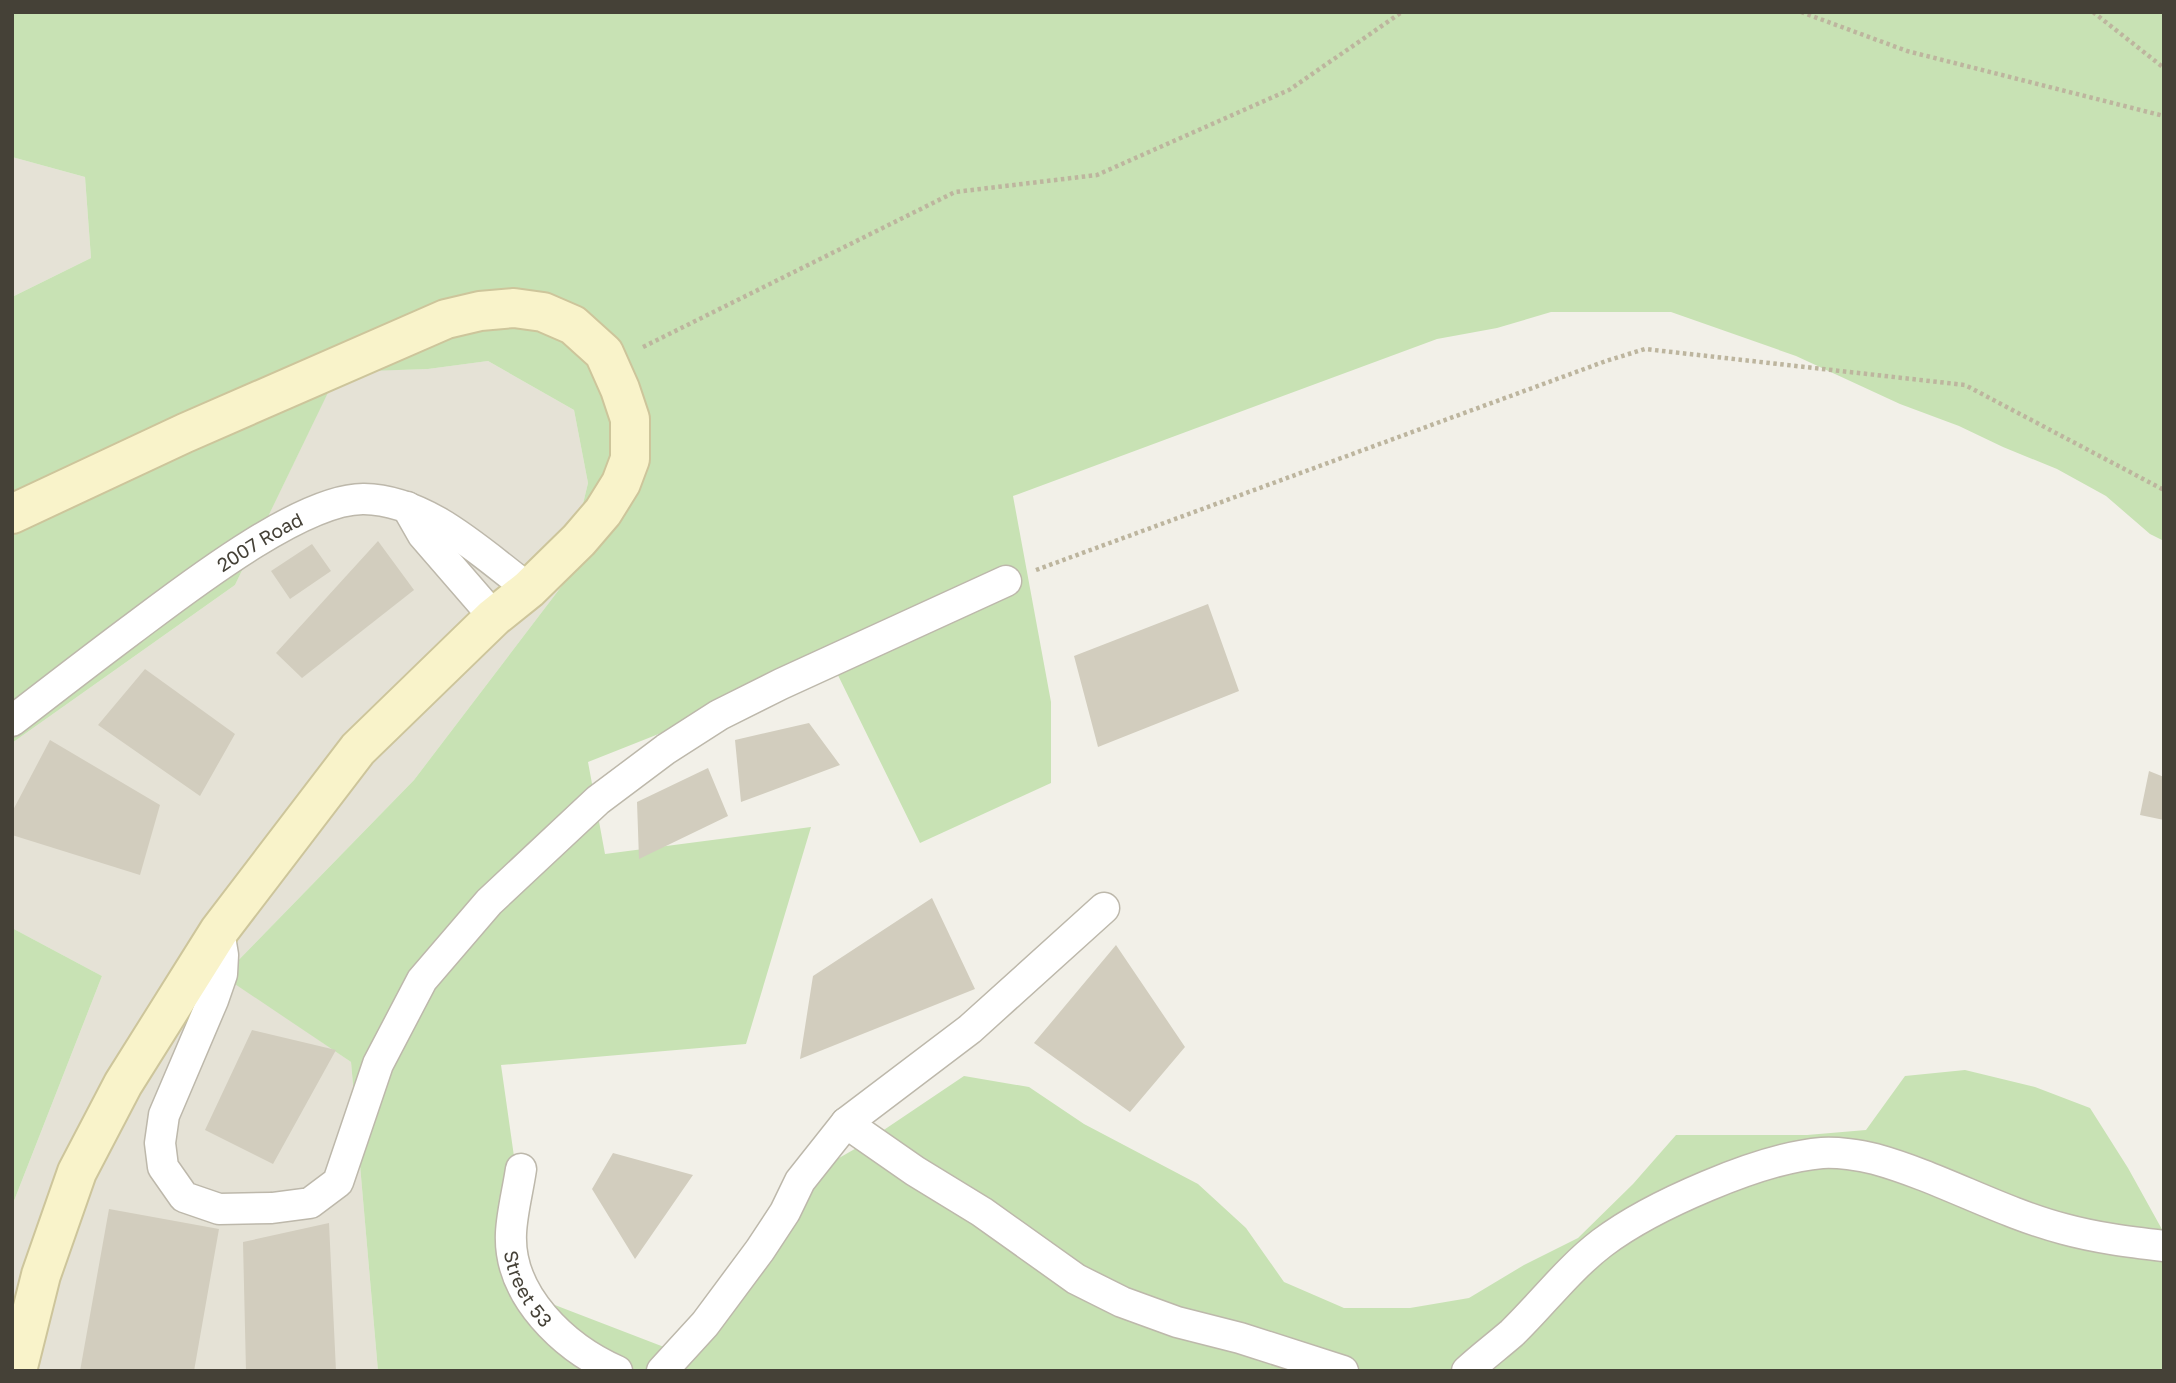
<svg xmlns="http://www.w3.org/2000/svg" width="2176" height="1383" font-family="'Golos Text',sans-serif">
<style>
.residential{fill:#e5e2d6}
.green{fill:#c8e2b4}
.building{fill:#d2cdbe}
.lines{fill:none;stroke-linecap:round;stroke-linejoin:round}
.street-casing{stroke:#bdb8ab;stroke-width:33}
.secondary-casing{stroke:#cdc59b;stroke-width:42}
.path{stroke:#bdb59e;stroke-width:4.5;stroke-dasharray:3.5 3.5;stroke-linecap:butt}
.street{stroke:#fff;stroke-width:30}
.secondary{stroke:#f9f3ca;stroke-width:38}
.labels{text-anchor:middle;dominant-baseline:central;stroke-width:5;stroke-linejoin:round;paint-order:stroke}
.street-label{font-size:19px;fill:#454137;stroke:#fff}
</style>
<rect width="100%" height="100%" fill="#f2f0e8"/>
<path class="residential" d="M12 157 85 177 91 258 12 297Z
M488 361 574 410 588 483 564 583 414 780 224 975 351 1062 378 1371H12V1206L102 976 12 928V743L235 585 338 371 428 369Z"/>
<path class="green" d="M12 12H2164V541L2150 534 2106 496 2057 469 2003 447 1959 426 1900 404 1796 356 1671 312H1551L1497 328 1437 339 1013 496 1051 702V783L920 843 833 665 588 762 605 854 811 827 746 1044 501 1065 534 1297 664 1347 708 1303 811 1174 860 1146 964 1076 1029 1087 1084 1124 1198 1184 1246 1228 1284 1282 1344 1308H1410L1469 1298 1524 1265 1578 1238 1633 1184 1676 1135H1807L1866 1130 1905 1076 1965 1070 2035 1087 2090 1108 2128 1168 2164 1233V1371H378L351 1062 223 976 414 780 564 583 588 483 574 410 488 361 428 369 338 372 235 585 12 743V297L91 258 85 177 12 157Z
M12 928 102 976 12 1206Z"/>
<path class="building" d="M378 541 414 590 302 678 276 653Z
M312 544 331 571 290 599 271 571Z
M1208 604 1239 691 1098 747 1074 656Z
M145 669 235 734 200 796 98 725Z
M809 723 840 765 741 802 735 740Z
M50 740 160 805 140 875 12 835V812Z
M708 768 728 816 639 859 637 802Z
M2149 771 2164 777V820L2140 815Z
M932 898 975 989 800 1059 813 976Z
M1116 945 1185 1047 1130 1112 1034 1043Z
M252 1030 336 1050 273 1164 205 1130Z
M613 1153 693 1175 635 1259 592 1189Z
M109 1209 219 1229 194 1371H80Z
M329 1223 336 1371H246L243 1242Z"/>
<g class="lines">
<g class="street-casing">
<g id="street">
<path d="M407 507 423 535 494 617"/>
<path id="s1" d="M12 721C52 690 91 660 131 630 182 592 301 498 364 499 427 500 481 553 529 589"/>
<path d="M219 931 223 955 222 974 213 1000 164 1115 160 1143 163 1167 184 1197 219 1209 272 1208 310 1203 338 1182 378 1064 422 980 489 902 598 800 666 749 719 715 781 684 1006 581"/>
<path d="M846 1123 915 1171 982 1212 1076 1279 1122 1302 1177 1322 1240 1338 1343 1371"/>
<path id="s2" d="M521 1169C518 1190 512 1212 511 1233 508 1296 565 1348 617 1371"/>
<path d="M662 1371 705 1324 760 1250 785 1212 800 1181 846 1123 970 1029 1104 908"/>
<path d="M1467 1371C1481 1358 1497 1346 1512 1333 1542 1304 1568 1269 1602 1243 1651 1206 1760 1158 1822 1153 1837 1152 1860 1155 1875 1159 1940 1177 1999 1212 2064 1229 2097 1238 2130 1242 2164 1246"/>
</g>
</g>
<g class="secondary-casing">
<path id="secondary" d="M12 514 185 433 446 319 480 311 514 308 543 312 573 325 604 353 620 389 630 419V459L621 483 603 512 579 540 529 589 494 617 358 749 219 931 123 1084 77 1172 41 1275 17 1371"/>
</g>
<path class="path" d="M1801 12 1907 51 2164 116
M2093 12 2164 68
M643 347 955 192 1097 175 1289 90 1402 12
M1036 570 1606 361 1645 349 1965 385 2164 490"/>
<use href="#street" class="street"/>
<use href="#secondary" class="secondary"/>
</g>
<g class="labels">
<g class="street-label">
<text stroke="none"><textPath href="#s1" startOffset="306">2007 Road</textPath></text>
<text stroke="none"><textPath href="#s2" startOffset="124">Street 53</textPath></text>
</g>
</g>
<rect width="2176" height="1383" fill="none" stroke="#454137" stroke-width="28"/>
</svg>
